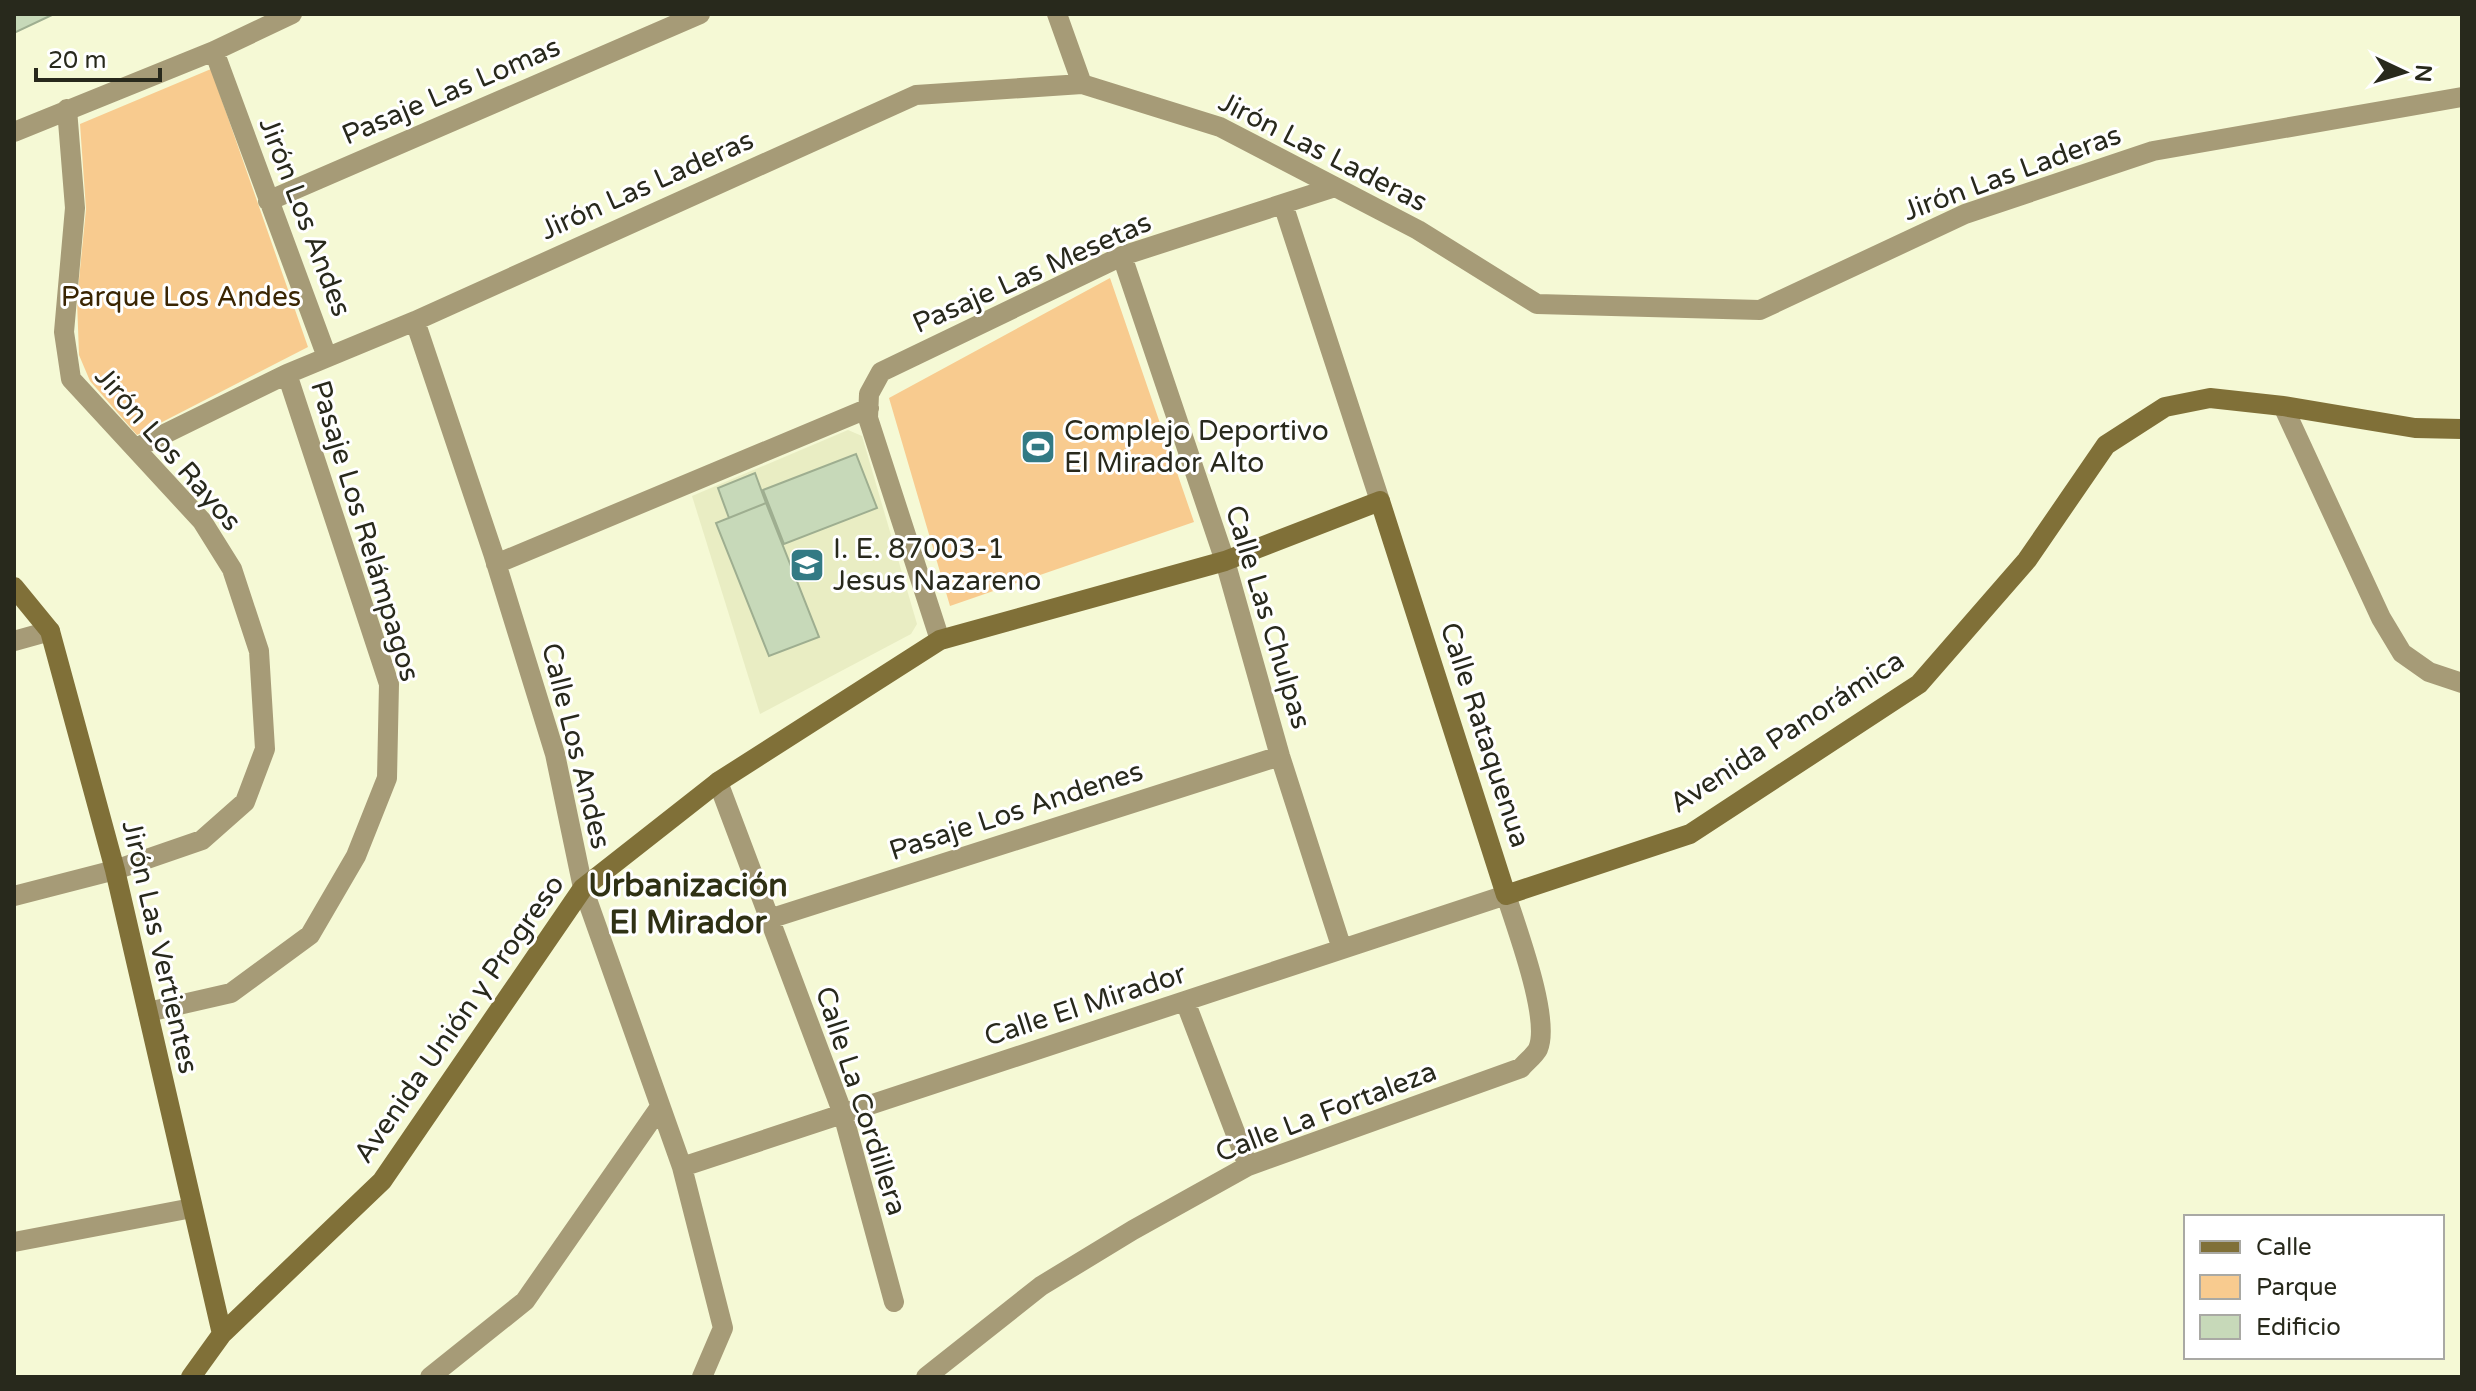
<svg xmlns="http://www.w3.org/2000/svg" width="2476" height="1391" font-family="'Varela Round',sans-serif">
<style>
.built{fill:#e9edc3}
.green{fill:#f8cb8f}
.building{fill:#c7d9b9;stroke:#9eae90;stroke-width:2}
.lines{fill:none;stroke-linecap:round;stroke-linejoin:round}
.street{stroke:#a69b77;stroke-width:20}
.secondary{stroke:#807038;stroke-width:20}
.labels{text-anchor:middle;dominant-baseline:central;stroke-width:6;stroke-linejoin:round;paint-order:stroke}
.street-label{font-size:28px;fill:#28291c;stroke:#fff}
.park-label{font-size:28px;fill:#3a2502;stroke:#fff}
.poi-label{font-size:28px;fill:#28291c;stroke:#fff;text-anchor:start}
.quarter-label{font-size:32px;font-weight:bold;fill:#2f3114;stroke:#fff}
</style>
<rect width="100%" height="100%" fill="#f5f9d5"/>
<path class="built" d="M848 430 862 436 917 624 911 634 760 714 692 496Z"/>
<path class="green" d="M211 69 308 347 137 435 90 381 79 355 77 300 86 209 80 124Z
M1110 278 1194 522 950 606 889 398Z"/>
<path class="building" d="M14 14H54L14 33Z
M856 454 877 508 784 544 763 490Z
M755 473 766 503 729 518 718 488Z
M766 503 819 637 769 656 716 523Z"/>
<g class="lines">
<path class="street" d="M1057 14 1082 84
M214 51 327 357
M14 132 214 51 292 14
M268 201 700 14
M1283 204 1380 501
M1122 256 1225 561 1280 756 1342 949
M415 321 493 553 555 754 583 888 682 1167 723 1328 702 1377
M2283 406 2381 618 2402 653 2429 672 2462 683
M136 448 287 374 415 321 916 95 1082 84 1220 127 1418 230 1537 304 1760 310 1965 214 2153 151 2462 97
M496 564 869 408
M940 640 868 418 869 394 881 372 1122 256 1335 187
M14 641 50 631
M718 782 843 1114 894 1302
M14 896 115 870 202 840 245 802 265 749 259 651 232 569 202 521 71 379 64 332 75 208 67 109
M769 919 1280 756
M1185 1001 1248 1166
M148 1012 231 993 310 935 356 856 387 778 389 684 287 374
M682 1167 1506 895C1516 927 1551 1019 1538 1049 1535 1055 1526 1062 1521 1068L1248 1166 1133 1230 1041 1286 926 1377
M14 1242 192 1208
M430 1377 525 1301 660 1107"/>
<path class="secondary" d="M14 587 50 631 115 870 222 1334
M191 1377 222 1334 382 1181 583 888 718 782 940 640 1225 561 1380 501 1506 895 1690 834 1919 684 2027 560 2106 445 2165 407 2210 398 2283 406 2415 428 2462 429"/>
</g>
<defs>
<g id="stadium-square" transform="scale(1.8)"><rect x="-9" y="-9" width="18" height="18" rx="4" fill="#337a84" stroke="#fff"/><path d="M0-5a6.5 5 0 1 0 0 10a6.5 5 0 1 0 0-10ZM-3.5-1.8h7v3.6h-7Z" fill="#fff"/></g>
<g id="school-square" transform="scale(1.8)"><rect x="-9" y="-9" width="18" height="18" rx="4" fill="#337a84" stroke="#fff"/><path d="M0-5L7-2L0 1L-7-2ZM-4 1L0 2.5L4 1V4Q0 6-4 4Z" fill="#fff"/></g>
</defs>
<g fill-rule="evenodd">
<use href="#stadium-square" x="1038" y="447"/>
<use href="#school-square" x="807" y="565"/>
</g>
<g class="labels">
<g class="street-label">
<text transform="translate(451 91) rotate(-23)">Pasaje Las Lomas</text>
<text transform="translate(1323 152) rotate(27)">Jirón Las Laderas</text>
<text transform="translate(2012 173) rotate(-20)">Jirón Las Laderas</text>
<text transform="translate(647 185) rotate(-24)">Jirón Las Laderas</text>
<text transform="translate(305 217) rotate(69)">Jirón Los Andes</text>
<text transform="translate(1032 273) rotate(-24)">Pasaje Las Mesetas</text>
<text transform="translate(168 449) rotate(49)">Jirón Los Rayos</text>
<text transform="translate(365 531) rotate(73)">Pasaje Los Relámpagos</text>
<text transform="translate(1268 617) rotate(73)">Calle Las Chulpas</text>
<text transform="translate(1787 732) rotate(-33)">Avenida Panorámica</text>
<text transform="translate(1485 735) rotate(72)">Calle Rataquenua</text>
<text transform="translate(576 746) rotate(76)">Calle Los Andes</text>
<text transform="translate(1016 811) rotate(-18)">Pasaje Los Andenes</text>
<text transform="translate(160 947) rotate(77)">Jirón Las Vertientes</text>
<text transform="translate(1085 1005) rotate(-18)">Calle El Mirador</text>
<text transform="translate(459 1019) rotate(-55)">Avenida Unión y Progreso</text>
<text transform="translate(861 1101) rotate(72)">Calle La Cordillera</text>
<text transform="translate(1326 1112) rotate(-21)">Calle La Fortaleza</text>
</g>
<g class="park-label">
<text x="181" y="297">Parque Los Andes</text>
</g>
<g class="poi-label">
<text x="1064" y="431">Complejo Deportivo<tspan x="1064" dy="32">El Mirador Alto</tspan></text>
<text x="833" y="549">I. E. 87003-1<tspan x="833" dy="32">Jesus Nazareno</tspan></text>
</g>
<g class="quarter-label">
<text x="688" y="886">Urbanización<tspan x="688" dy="37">El Mirador</tspan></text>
</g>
</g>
<rect width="2476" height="1391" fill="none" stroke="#28291c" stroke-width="32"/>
<rect x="2184" y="1215" width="260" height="144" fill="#ffffff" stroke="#a9a9a4" stroke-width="2"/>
<rect x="2200" y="1241" width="40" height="12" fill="#807038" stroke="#a9a9a4" stroke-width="2"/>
<text x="2256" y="1255" font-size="24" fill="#28291c">Calle</text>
<rect x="2200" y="1275" width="40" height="24" fill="#f8cb8f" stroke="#a9a9a4" stroke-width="2"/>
<text x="2256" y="1295" font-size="24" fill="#28291c">Parque</text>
<rect x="2200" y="1315" width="40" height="24" fill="#c7d9b9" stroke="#a9a9a4" stroke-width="2"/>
<text x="2256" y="1335" font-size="24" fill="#28291c">Edificio</text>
<g transform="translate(2404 72) rotate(94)" stroke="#ffffff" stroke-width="6" paint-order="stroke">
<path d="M0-6L14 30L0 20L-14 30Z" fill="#28291c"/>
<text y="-12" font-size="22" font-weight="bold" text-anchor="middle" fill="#28291c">N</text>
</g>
<path d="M36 68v12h124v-12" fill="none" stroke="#28291c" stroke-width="4"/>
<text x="48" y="68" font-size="24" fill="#28291c" stroke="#ffffff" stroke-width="6" paint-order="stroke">20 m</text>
</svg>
